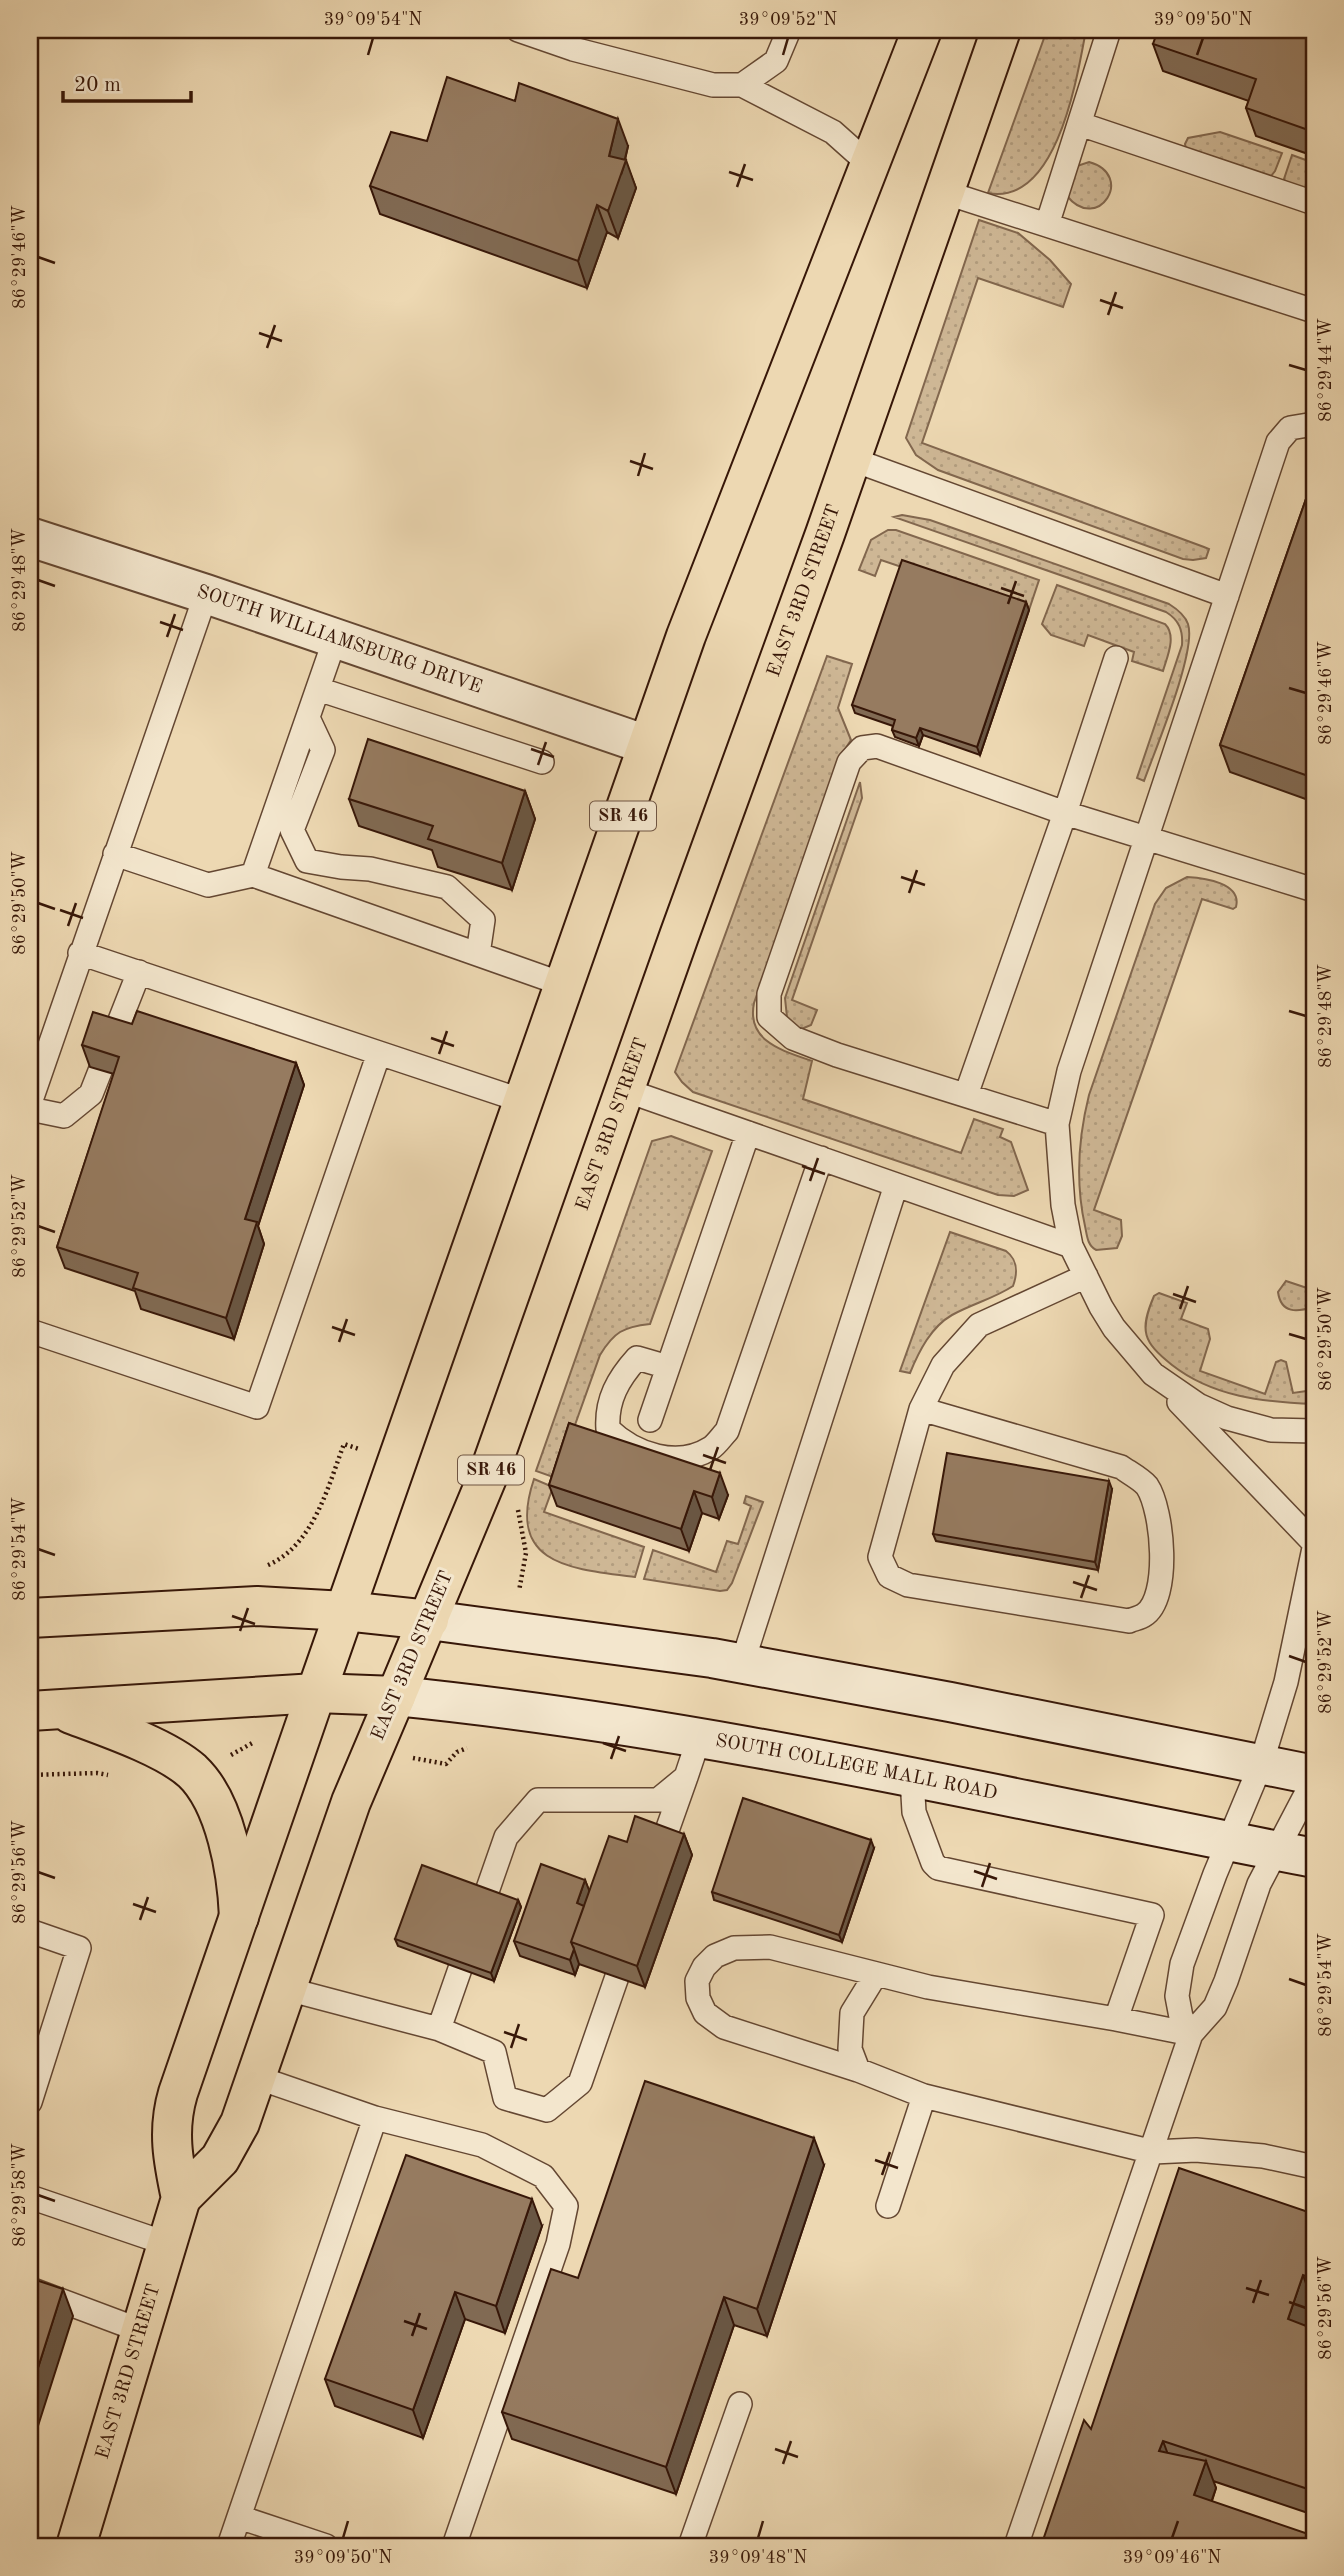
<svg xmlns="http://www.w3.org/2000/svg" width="1344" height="2576" font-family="'Old Standard TT',serif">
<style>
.grass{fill:url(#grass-dots);stroke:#82674e;stroke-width:2}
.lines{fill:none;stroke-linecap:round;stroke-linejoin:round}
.service-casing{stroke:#644732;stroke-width:26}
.minor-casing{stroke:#644732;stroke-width:42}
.secondary-casing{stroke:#371708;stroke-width:42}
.primary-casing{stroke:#371708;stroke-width:42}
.trunk-casing{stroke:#371708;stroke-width:42}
.path{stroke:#371708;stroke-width:4.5;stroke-dasharray:2 3.5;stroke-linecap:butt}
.service{stroke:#f3e6cd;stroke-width:23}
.minor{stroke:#f3e6cd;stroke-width:38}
.secondary{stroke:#f3e6cd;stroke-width:38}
.primary{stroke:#edd8b2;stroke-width:38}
.trunk{stroke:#edd8b2;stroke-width:38}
.wall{fill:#816a53;stroke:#371708;stroke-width:2}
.shaded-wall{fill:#695643;stroke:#371708;stroke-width:2}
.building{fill:#967b60;stroke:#371708;stroke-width:2}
.ticks{fill:none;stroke:#371708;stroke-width:2.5}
.labels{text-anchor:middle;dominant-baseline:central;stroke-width:6;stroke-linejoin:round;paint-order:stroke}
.shield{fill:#f3e6cd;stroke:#6f5543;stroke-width:2}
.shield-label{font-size:18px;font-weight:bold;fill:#371708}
.street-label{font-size:19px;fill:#371708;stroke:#f3e6cd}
.neatline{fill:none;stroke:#371708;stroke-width:2.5}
.ticks-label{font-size:18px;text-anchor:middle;fill:#371708}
</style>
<defs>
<pattern id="grass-dots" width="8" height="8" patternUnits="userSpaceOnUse" patternTransform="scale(1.75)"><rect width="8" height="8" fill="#ceb795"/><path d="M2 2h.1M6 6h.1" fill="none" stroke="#b29d7f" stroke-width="1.8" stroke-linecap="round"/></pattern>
</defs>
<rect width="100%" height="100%" fill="#edd8b2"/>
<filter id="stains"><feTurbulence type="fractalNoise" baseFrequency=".00286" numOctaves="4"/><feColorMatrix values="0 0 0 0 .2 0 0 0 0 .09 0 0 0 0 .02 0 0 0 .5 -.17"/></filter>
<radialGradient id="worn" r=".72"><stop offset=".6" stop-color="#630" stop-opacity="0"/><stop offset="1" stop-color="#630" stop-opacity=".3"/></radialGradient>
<path class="grass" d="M1047 30H1086C1077 78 1057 206 988 193Z
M1220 132 1282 153 1275 171 1267 181 1186 149 1185 144 1188 138Z
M1292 155 1314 163V197L1287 187 1284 179Z
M1089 162C1136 175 1098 234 1067 196L1074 167Z
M979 220 1018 233 1050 260 1071 284 1063 307 978 278 922 443 1204 547 1209 549 1206 558 1193 560 1183 559 938 470 916 455 906 438Z
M902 515 930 520 1169 604C1177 609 1185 615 1188 624 1197 651 1155 750 1144 781L1137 778 1182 645C1183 630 1179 620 1166 612L894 517Z
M888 530H896L1039 580 1029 610 881 560 875 576 859 570 871 540Z
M1057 585 1165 624C1177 636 1167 657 1163 671L1132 661 1134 652 1088 635 1084 646 1051 635 1042 624Z
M827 656 852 664 838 708 851 740 842 754 754 1003C746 1042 784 1051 812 1061L803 1099 961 1153 974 1119 1003 1129 1000 1137 1011 1142 1028 1190 1014 1196 998 1195 693 1092 682 1082 675 1072Z
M860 782 862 798 792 1000 817 1010 811 1025 799 1030 787 1017 785 998Z
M1187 877C1205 878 1242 883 1236 907L1233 909 1202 899 1094 1210 1121 1220 1122 1236 1117 1248 1096 1250C1087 1245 1087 1235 1085 1226 1075 1181 1078 1139 1089 1095L1155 904 1166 888Z
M671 1136 712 1151 650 1324C623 1327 614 1332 600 1355L556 1478 536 1471 652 1141Z
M950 1232 1006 1251C1018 1260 1018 1272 1013 1286 995 1298 972 1304 952 1315 931 1327 919 1351 910 1373L900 1371Z
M1286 1281 1313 1290 1314 1288V1307C1297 1312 1281 1314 1278 1292Z
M1159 1293 1187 1303 1181 1319 1208 1329 1210 1339 1200 1371 1265 1394 1276 1362 1281 1360 1286 1362 1293 1393 1314 1390V1404C1263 1402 1213 1397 1172 1365 1143 1342 1139 1331 1154 1296Z
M534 1479 553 1487 544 1512 644 1547 635 1577C571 1569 505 1565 534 1479Z
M746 1496 763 1502 732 1583 727 1590 720 1591 644 1579 653 1550 716 1572 727 1541 738 1544 751 1506 744 1503Z"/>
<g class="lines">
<g class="service-casing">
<path id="service" d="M518 30 573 49 713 85H742L776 61 789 30
M742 85 833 132 870 165
M1080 124 1314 203
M944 192 1314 311
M1047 225 1109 30
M1314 427 1308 425 1290 428 1278 442 1069 1071 1057 1124 1063 1205 1071 1246 1101 1307 1114 1328 1153 1374 1198 1405 1227 1418 1271 1430 1314 1431
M851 459 1227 596
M335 639 253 875 565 985
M318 689 542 762
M308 718 323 750 292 830 307 861 341 867 370 869 447 887 483 920 478 954
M115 854 208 885 253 875
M80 953 379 1053
M625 1090 1071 1246
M966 1095 1065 813 1116 658
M30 1103 206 594
M30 1109 64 1116 91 1094 139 972
M1057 1124 837 1055 793 1038 769 1017V994L849 762 862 748 877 746 1065 813 1314 890
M30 1331 257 1407 379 1053 523 1101
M668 1367 637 1358C618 1379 606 1400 608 1429 635 1455 678 1469 711 1448 717 1444 722 1436 727 1431L821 1158
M1179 1402 1314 1543
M921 1409 1121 1467C1128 1472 1141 1479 1147 1486 1163 1510 1171 1598 1144 1615 1140 1618 1133 1619 1129 1621L908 1585 889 1576 880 1557 921 1409 943 1365 979 1325 1086 1276
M650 1420 748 1133
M742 1664 896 1185
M912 1778 914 1812 933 1863 938 1868 1152 1915 1116 2019
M658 1856 686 1777
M30 1931 79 1948 30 2102
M287 1989 439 2029 506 1837 538 1800H658L686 1777 699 1738
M439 2029 494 2052 505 2098 547 2110 580 2083 627 1948
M1191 2034 1116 2019 928 1987 770 1947 734 1948 715 1956 704 1967 697 1981 698 1998 705 2013 724 2027 858 2070 924 2096 1153 2152 1196 2150 1263 2156 1314 2167
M1191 2034 1181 2017 1177 1996 1182 1964 1215 1874 1261 1764 1286 1682 1314 1548
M858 2070 850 2049 852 2013 876 1974
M256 2077 375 2118
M30 2197 168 2244
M888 2206 924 2096
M30 2289 142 2331
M239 2517 326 2546
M229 2546 375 2118 482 2145 543 2176 566 2206 558 2244 454 2546
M690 2546 740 2404
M1016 2546 1191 2034 1215 2007 1226 1981 1259 1884 1314 1779"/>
</g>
<g class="minor-casing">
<g id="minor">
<path id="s1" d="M30 537 206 594 647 745"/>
</g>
</g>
<g class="secondary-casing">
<g id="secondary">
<path d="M429 1620 712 1658 950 1702 1314 1775"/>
<path id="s2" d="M396 1696C705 1727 1009 1799 1314 1858"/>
</g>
</g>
<g class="primary-casing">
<g id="primary">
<path d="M181 2198 220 2159 240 2123 351 1802 396 1696"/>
<path id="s3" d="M76 2546 181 2198C173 2161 167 2130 178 2093L316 1693"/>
</g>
</g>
<g class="trunk-casing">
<g id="trunk">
<path d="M30 1618 257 1606 345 1611 429 1620"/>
<path d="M316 1693 686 636 922 30"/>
<path id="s4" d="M30 1711 316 1693 396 1696 489 1473 679 936 825 534 1001 30"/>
<path d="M71 1714C106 1727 165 1747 192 1771 226 1803 237 1872 239 1917"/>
</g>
</g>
<path class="path" d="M518 1510 526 1553 519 1591
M268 1565C314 1545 328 1486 344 1444L359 1449
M231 1755 254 1742
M413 1758 446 1764 457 1752 467 1748
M30 1775 97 1773 108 1775"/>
<use href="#service" class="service"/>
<use href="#minor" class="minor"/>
<use href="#secondary" class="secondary"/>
<use href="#primary" class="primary"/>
<use href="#trunk" class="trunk"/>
</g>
<path class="wall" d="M600 30H621L619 36Z
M1314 30V156L1256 136 1246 108 1249 101 1163 71 1153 44Z
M427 141 628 146 625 160 636 188 618 238 607 232 587 288 380 214 370 186Z
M1314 476V802L1230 772 1220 745Z
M1026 602 1029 610 980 755 923 735 919 746 895 737 892 730 893 726 855 713 852 705Z
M525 791 535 819 512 890 438 867 432 850 359 826 349 799Z
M132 1024 296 1063 304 1085 258 1226 264 1244 234 1339 141 1309 135 1291 65 1268 57 1247 114 1074 90 1067 82 1045Z
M569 1423 728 1495 719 1519 702 1513 689 1551 557 1506 549 1485Z
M1112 1489 1098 1570 936 1541 933 1534Z
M684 1834 692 1855 645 1987 579 1964 575 1975 520 1956 514 1941 585 1880 589 1891 627 1842Z
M874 1848 842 1942 714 1900 712 1892Z
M518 1900 521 1907 494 1981 398 1946 395 1939Z
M824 2165 767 2336 734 2325 676 2494 512 2439 502 2412 578 2278Z
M1314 2214V2303H1313L1305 2325 1314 2329V2515L1213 2481 1216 2488 1212 2501 1041 2546 1091 2429Z
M542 2226 505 2333 465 2319 423 2438 335 2406 325 2379Z"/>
<path class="shaded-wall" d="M617 30H621L619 36Z
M618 119 628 146 621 175 626 160 636 188 618 238 608 211 609 156Z
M597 205 607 232 587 288 578 261Z
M1026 602 1029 610 980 755 977 747Z
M920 728 923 735 919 746 916 738Z
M525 791 535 819 512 890 502 863Z
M296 1063 304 1085 258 1226 264 1244 234 1339 226 1318 245 1219Z
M720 1473 728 1495 719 1519 712 1497Z
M1109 1481 1112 1489 1098 1570 1095 1562Z
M694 1491 702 1513 689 1551 681 1529Z
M684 1834 692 1855 645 1987 637 1966Z
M871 1840 874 1848 842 1942 839 1935Z
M585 1880 591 1895 583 1918 577 1903Z
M518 1900 521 1907 494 1981 491 1973Z
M574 1949 579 1964 575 1975 570 1960Z
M814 2138 824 2165 767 2336 757 2309Z
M532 2199 542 2226 505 2333 496 2306Z
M1303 2275 1313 2303 1298 2347 1288 2319Z
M63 2289 73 2316 30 2451V2393Z
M455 2292 465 2319 423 2438 413 2410Z
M724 2297 734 2325 676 2494 666 2467Z
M1163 2441 1173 2468 1159 2451Z
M1206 2461 1216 2488 1204 2523 1194 2495Z"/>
<path class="building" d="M1158 30H1314V132L1246 108 1256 79 1153 44Z
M447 77 515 101 519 83 618 119 609 156 626 160 608 211 597 205 578 261 370 186 391 132 427 141Z
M1314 476V778L1220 745Z
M902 560 1026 602 977 747 920 728 916 738 892 730 895 720 852 705Z
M368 739 525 791 502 863 428 839 433 826 349 799Z
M137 1011 296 1063 245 1219 257 1222 226 1318 133 1288 138 1273 57 1247 119 1057 82 1045 93 1012 132 1024Z
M569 1423 720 1473 712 1497 694 1491 681 1529 549 1485Z
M947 1453 1109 1481 1095 1562 933 1534Z
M743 1798 871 1840 839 1935 712 1892Z
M635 1816 684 1834 637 1966 571 1942 609 1836 627 1842Z
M541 1864 585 1880 577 1903 584 1906 571 1942 574 1949 570 1960 514 1941Z
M422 1865 518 1900 491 1973 395 1939Z
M645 2081 814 2138 757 2309 724 2297 666 2467 502 2412 551 2269 578 2278Z
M406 2155 532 2199 496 2306 455 2292 413 2410 325 2379Z
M1179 2168 1314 2214V2279L1303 2275 1288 2319 1314 2329V2491L1163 2441 1159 2451 1206 2461 1194 2495 1314 2536V2546H1041L1084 2420 1091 2429Z
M30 2278 63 2289 30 2393Z"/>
<path class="ticks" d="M368 55 373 38M783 55 788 38M1197 55 1203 38M729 172 753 180M737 187 745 164M38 257 55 263M1100 300 1123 308M1108 315 1116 292M259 333 282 341M267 348 275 325M1289 365 1306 370M630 461 653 469M638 476 645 453M38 580 55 586M1001 588 1024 596M1008 604 1016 581M160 622 183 630M167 637 175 614M1289 688 1306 693M531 749 554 757M538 765 546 742M901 877 925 885M909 893 917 870M38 903 55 909M60 910 83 918M68 926 76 903M1289 1011 1306 1016M431 1038 454 1046M439 1054 447 1031M802 1166 825 1174M810 1181 818 1158M38 1226 55 1232M1173 1294 1196 1302M1180 1309 1188 1286M332 1327 355 1335M1289 1334 1306 1339M339 1342 347 1319M703 1455 726 1463M710 1470 718 1447M38 1549 55 1555M1073 1582 1097 1590M1081 1598 1089 1575M232 1616 255 1624M240 1631 248 1608M1289 1656 1306 1662M603 1743 626 1751M611 1759 619 1736M974 1871 997 1879M38 1872 55 1878M982 1887 990 1863M133 1904 156 1912M140 1920 148 1897M1289 1979 1306 1985M504 2032 527 2040M511 2048 519 2024M875 2160 898 2168M882 2175 890 2152M38 2195 55 2201M1246 2288 1269 2295M1289 2302 1306 2308M1253 2303 1261 2280M404 2321 427 2329M412 2336 420 2313M775 2449 798 2457M783 2464 791 2441M343 2538 348 2521M758 2538 763 2521M1172 2538 1178 2521"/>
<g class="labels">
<g class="shield">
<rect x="590" y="801.5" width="66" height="29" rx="5"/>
<rect x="458" y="1455.5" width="66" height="29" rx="5"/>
</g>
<g class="shield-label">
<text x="623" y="816">SR 46</text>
<text x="491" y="1470">SR 46</text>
</g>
<g class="street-label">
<text stroke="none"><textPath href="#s4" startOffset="1545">EAST 3RD STREET</textPath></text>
<text stroke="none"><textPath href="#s1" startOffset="326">SOUTH WILLIAMSBURG DRIVE</textPath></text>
<text stroke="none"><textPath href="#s4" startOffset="978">EAST 3RD STREET</textPath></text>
<text transform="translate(413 1656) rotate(-67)">EAST 3RD STREET</text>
<text stroke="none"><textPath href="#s2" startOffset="466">SOUTH COLLEGE MALL ROAD</textPath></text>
<text stroke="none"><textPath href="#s3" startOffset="182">EAST 3RD STREET</textPath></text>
</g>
</g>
<rect width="1344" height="2576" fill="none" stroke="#edd8b2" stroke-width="77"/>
<path d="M63 91v10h128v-10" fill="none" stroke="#371708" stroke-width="3.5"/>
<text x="74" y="91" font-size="21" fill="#371708" stroke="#f3e6cd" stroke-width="5" paint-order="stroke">20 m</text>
<rect x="38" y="38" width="1268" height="2500" class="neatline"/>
<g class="ticks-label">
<text x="373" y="25">39°09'54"N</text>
<text x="788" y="25">39°09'52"N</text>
<text x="1203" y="25">39°09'50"N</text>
<text transform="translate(19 257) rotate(-90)" y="6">86°29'46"W</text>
<text transform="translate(1325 370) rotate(-90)" y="6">86°29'44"W</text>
<text transform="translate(19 580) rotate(-90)" y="6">86°29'48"W</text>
<text transform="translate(1325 693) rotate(-90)" y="6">86°29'46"W</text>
<text transform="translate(19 903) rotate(-90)" y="6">86°29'50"W</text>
<text transform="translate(1325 1016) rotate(-90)" y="6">86°29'48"W</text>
<text transform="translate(19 1226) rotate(-90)" y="6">86°29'52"W</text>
<text transform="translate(1325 1339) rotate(-90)" y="6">86°29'50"W</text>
<text transform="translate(19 1549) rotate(-90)" y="6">86°29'54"W</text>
<text transform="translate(1325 1662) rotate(-90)" y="6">86°29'52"W</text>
<text transform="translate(19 1872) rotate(-90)" y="6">86°29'56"W</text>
<text transform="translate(1325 1985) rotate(-90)" y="6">86°29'54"W</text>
<text transform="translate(19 2195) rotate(-90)" y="6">86°29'58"W</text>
<text transform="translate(1325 2308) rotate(-90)" y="6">86°29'56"W</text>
<text x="343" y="2563">39°09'50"N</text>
<text x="758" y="2563">39°09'48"N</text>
<text x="1172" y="2563">39°09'46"N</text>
</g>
<rect width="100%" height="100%" filter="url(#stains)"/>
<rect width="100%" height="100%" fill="url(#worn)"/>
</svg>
